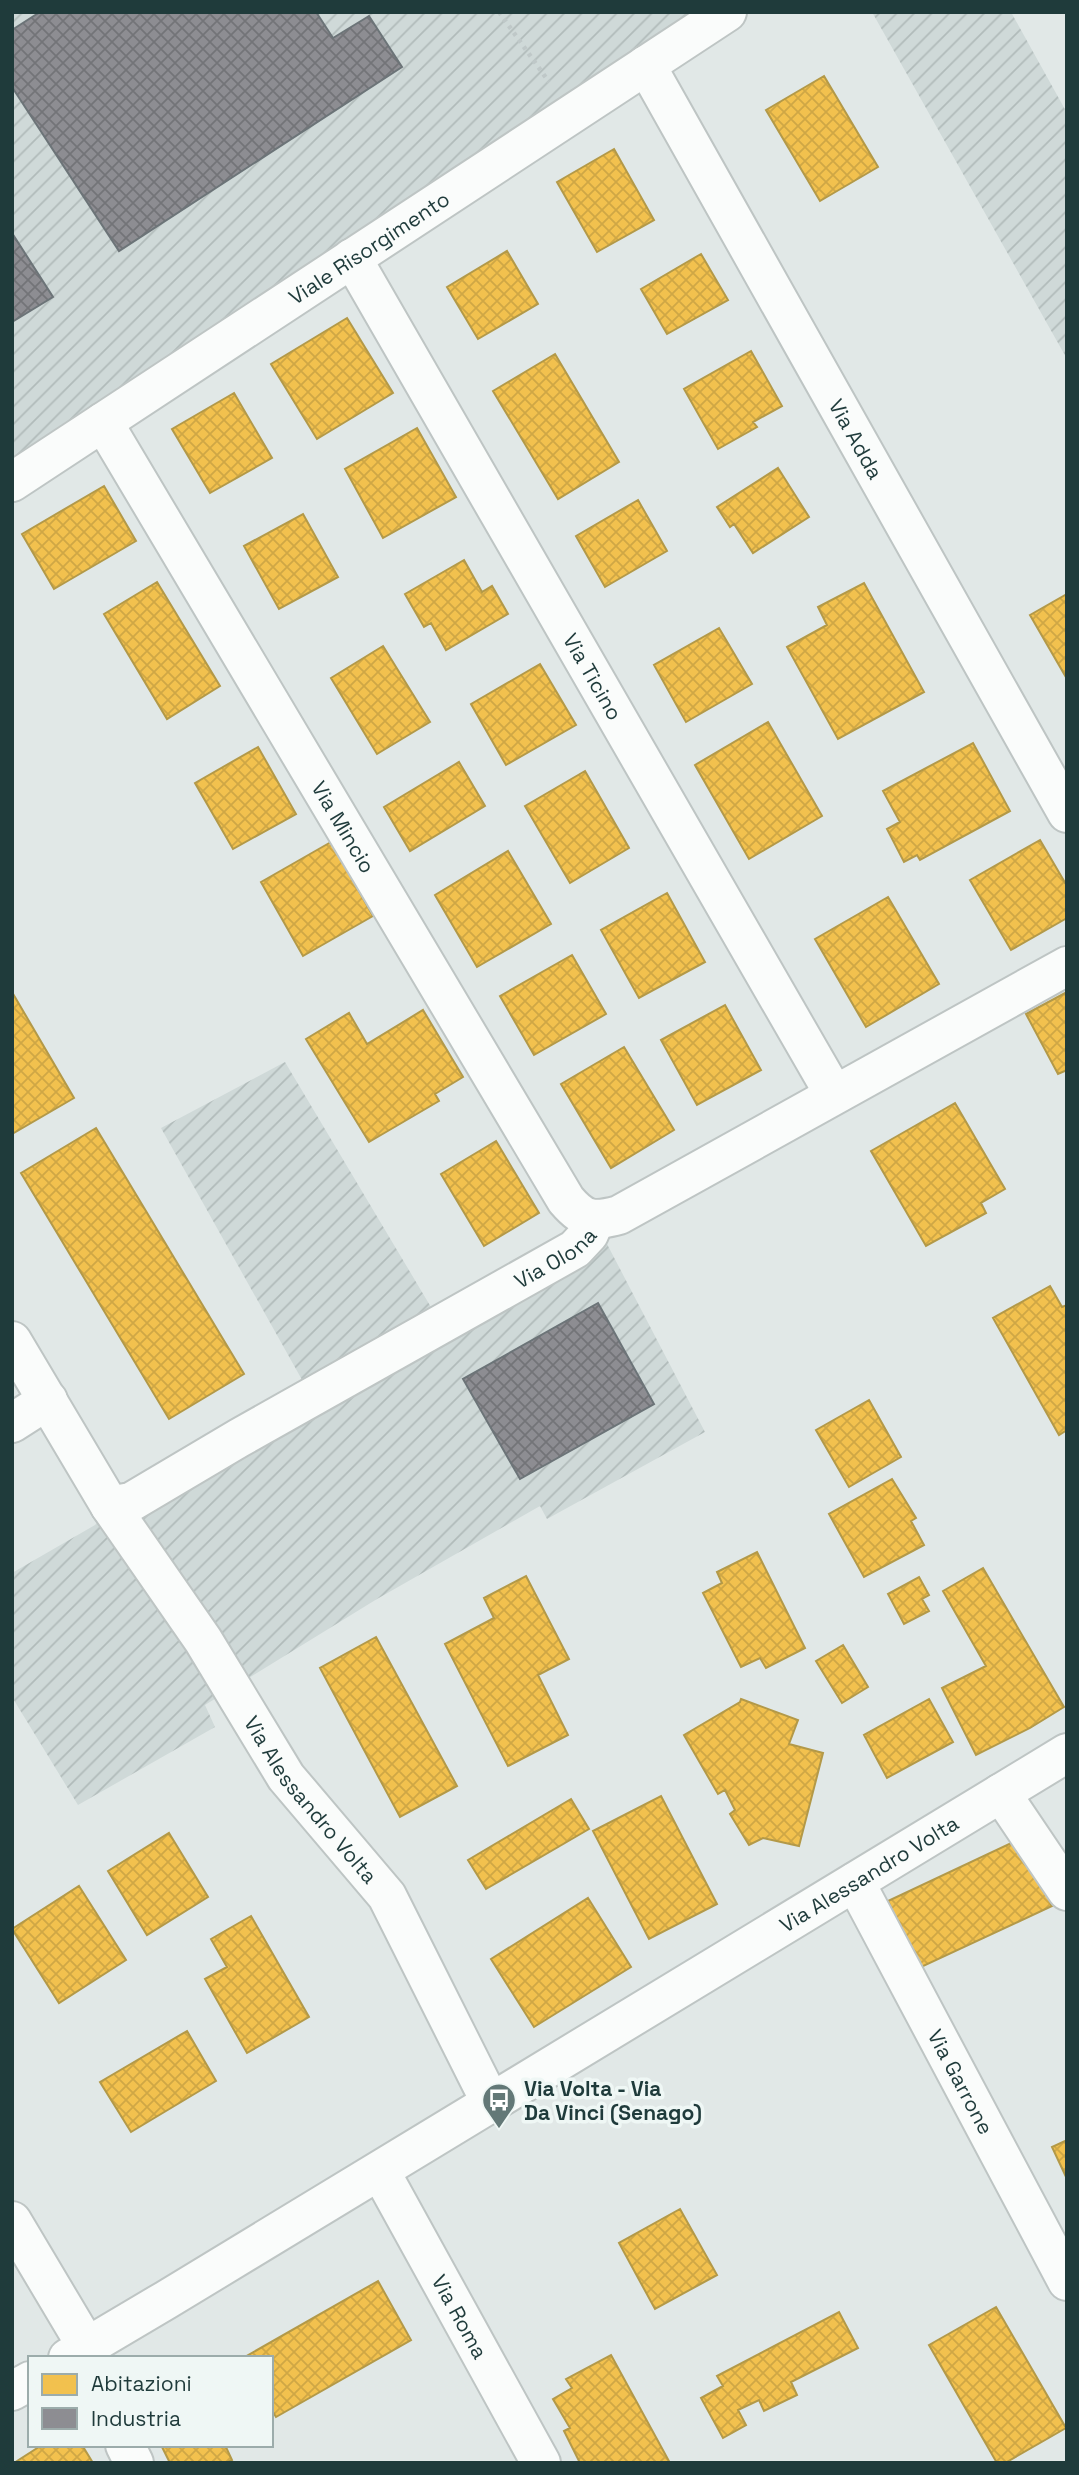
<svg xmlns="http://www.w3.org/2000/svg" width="1079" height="2475" font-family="'Space Grotesk',sans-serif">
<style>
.industrial{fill:url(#industrial-furrows)}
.homes{fill:url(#homes-cross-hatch);stroke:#b39948;stroke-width:2}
.industry{fill:url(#industry-cross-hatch);stroke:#6c7478;stroke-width:2}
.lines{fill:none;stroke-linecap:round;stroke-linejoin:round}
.minor-casing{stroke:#bec5c4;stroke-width:42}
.path{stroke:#bfc8c8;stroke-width:4.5;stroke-dasharray:3.5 5;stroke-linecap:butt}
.minor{stroke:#fafcfb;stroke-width:38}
.labels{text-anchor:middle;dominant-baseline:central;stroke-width:7;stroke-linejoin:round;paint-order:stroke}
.street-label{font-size:21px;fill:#1f3b3b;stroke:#eff7f5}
.poi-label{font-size:21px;font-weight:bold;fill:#1f3b3b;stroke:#eff7f5;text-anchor:start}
</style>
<defs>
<pattern id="industrial-furrows" width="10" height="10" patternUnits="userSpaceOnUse" patternTransform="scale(1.75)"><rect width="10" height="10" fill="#cfd9d8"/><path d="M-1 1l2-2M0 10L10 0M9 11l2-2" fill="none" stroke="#b1bbba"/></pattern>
<pattern id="homes-cross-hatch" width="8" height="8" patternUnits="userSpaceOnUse" patternTransform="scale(1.75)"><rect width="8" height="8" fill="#f2c14e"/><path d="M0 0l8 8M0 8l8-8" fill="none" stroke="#cfa745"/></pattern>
<pattern id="industry-cross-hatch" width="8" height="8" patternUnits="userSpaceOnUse" patternTransform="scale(1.75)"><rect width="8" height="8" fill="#8d8d92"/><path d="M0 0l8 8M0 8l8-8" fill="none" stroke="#737478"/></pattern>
</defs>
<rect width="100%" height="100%" fill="#e1e8e7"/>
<path class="industrial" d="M12 12H703L12 468Z
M872 12H1011L1067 113V359Z
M285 1062 447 1334 607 1244 705 1432 547 1519 540 1506 377 1599 205 1705 215 1727 78 1805 12 1697V1573L95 1525 127 1490 306 1387 161 1128Z"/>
<path class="homes" d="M824 76 878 167 820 201 766 110Z
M614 149 654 220 597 252 557 182Z
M507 251 538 304 478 339 447 287Z
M701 254 728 300 667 334 641 289Z
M347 318 393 393 317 439 271 364Z
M751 351 782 406 753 422 757 427 718 449 684 389Z
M555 354 619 462 558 499 493 391Z
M234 393 272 458 210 493 172 429Z
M417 428 456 497 383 538 345 469Z
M778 468 809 517 753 553 734 524 730 527 717 507Z
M104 486 136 541 54 589 22 534Z
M638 500 667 551 605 587 576 536Z
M303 514 338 577 279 609 244 546Z
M464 560 482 592 492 586 508 614 446 650 431 623 424 627 405 594Z
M157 582 220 686 167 719 104 614Z
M864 583 924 692 838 739 787 647 827 625 818 607Z
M1067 594V679L1030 615Z
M719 628 752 684 686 722 654 665Z
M383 646 430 722 377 754 331 678Z
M540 664 576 725 506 765 471 704Z
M768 722 822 816 749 859 695 765Z
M973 743 1010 811 920 860 917 855 904 862 887 829 900 822 883 791Z
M258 747 296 814 233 849 195 783Z
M459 762 485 806 410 851 384 807Z
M585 771 629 848 570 883 525 806Z
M1040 840 1067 886V918L1011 950 970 880Z
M331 842 373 916 303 956 261 882Z
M508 851 551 924 477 967 435 895Z
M667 893 705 962 639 998 601 930Z
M888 897 939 984 866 1027 815 939Z
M572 955 606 1014 534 1055 500 996Z
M12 992 74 1098 12 1134Z
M1067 992V1070L1058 1074 1026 1014Z
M725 1005 761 1070 697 1105 661 1040Z
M423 1010 463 1077 435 1094 439 1101 369 1142 306 1039 349 1013 367 1044Z
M624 1047 674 1130 611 1168 561 1084Z
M955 1103 1005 1189 981 1203 986 1213 926 1246 871 1151Z
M96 1128 244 1374 169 1419 21 1173Z
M496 1141 539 1213 484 1246 441 1174Z
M1050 1286 1062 1307 1067 1305V1430L1059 1435 993 1318Z
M869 1400 901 1457 849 1487 816 1430Z
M892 1479 916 1518 911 1521 924 1545 864 1577 829 1514Z
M757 1552 805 1648 766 1668 760 1658 741 1667 703 1593 722 1583 717 1572Z
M983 1568 1064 1707 1030 1728 976 1755 942 1688 986 1666 943 1591Z
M526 1576 569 1659 538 1675 568 1735 508 1766 445 1644 494 1618 484 1598Z
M919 1577 929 1595 922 1599 929 1611 904 1624 888 1594Z
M376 1637 457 1786 400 1817 320 1668Z
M843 1645 868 1687 842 1703 816 1661Z
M741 1699 798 1720 789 1744 823 1753 799 1846 763 1838 749 1845 730 1814 735 1810 725 1790 718 1794 684 1735 740 1702Z
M929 1699 953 1742 887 1778 864 1735Z
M661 1796 717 1904 649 1939 593 1831Z
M571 1799 589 1829 486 1889 468 1860Z
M169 1833 208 1897 147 1935 108 1871Z
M1020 1839 1052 1906 919 1968 888 1901Z
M79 1886 126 1960 59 2003 12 1929Z
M588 1898 631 1967 534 2027 491 1959Z
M251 1916 309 2017 247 2053 205 1979 227 1967 211 1939Z
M187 2031 216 2081 131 2132 100 2082Z
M1067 2140V2179L1052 2147Z
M680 2209 717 2275 655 2309 619 2243Z
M378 2281 411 2340 276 2417 271 2409V2358H243Z
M996 2307 1066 2428 1005 2463H997L929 2345Z
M839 2312 858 2348 791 2382 797 2395 764 2411 759 2400 738 2410 746 2425 723 2438 701 2398 723 2386 717 2376Z
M611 2355 670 2463H580L564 2431 570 2428 553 2399 572 2388 566 2379Z
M42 2445H82L93 2463H14Z
M161 2445H225L232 2460 226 2463H170Z"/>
<path class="industry" d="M40 12H316L333 38 369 16 402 67 119 251 12 87V30Z
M12 233 53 297 12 322Z
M598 1303 654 1404 520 1479 463 1379Z"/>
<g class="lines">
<g class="minor-casing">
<g id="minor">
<path id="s1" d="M646 65 1067 813"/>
<path id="s2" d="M352 258 834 1094"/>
<path id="s3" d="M103 422 566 1200C584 1221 593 1222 619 1215L1067 966"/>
<path id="s4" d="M12 482 727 12"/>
<path id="s5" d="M12 1341 110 1506 203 1640 286 1777 387 1896 491 2103"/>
<path d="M12 1423 48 1400"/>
<path id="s6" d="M110 1506 131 1502 239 1438 575 1249 589 1234 595 1220"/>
<path d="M1001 1793 1067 1891"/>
<path id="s7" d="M855 1882 1067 2281"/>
<path id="s8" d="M380 2171 541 2463"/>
<path d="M12 2221 87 2347"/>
<path id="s9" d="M68 2358 166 2300 1067 1753"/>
<path d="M12 2391 30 2381"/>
<path d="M125 2445 134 2463"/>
</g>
</g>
<path class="path" d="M499 12 549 82"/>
<use href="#minor" class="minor"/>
</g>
<defs>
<g id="bus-pin" transform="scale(1.75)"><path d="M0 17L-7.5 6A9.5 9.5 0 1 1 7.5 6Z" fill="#637877" stroke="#eff7f5"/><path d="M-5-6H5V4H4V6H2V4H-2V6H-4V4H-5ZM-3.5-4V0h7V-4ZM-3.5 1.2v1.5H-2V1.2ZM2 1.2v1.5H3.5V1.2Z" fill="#fff"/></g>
</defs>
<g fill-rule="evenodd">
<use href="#bus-pin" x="499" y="2100"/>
</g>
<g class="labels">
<g class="street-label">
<text stroke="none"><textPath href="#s4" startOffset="427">Viale Risorgimento</textPath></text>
<text stroke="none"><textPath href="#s1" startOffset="429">Via Adda</textPath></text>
<text stroke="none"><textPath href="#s2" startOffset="483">Via Ticino</textPath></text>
<text stroke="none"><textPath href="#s3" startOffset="471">Via Mincio</textPath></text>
<text stroke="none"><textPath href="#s6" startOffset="511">Via Olona</textPath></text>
<text stroke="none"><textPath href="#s5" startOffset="548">Via Alessandro Volta</textPath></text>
<text stroke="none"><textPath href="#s9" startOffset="936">Via Alessandro Volta</textPath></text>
<text stroke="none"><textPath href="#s7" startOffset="226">Via Garrone</textPath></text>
<text stroke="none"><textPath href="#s8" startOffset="166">Via Roma</textPath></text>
</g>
<g class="poi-label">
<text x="524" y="2088">Via Volta - Via<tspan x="524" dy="24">Da Vinci (Senago)</tspan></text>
</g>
</g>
<rect width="1079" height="2475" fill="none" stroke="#1f3b3b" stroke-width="28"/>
<rect x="28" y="2356" width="245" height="91" fill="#eff7f5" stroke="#9cacab" stroke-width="2"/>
<rect x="42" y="2374" width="35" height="21" fill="#f2c14e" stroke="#9cacab" stroke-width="2"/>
<text x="91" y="2391" font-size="21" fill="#1f3b3b">Abitazioni</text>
<rect x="42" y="2408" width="35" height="21" fill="#8d8d92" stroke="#9cacab" stroke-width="2"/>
<text x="91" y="2426" font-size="21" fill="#1f3b3b">Industria</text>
</svg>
